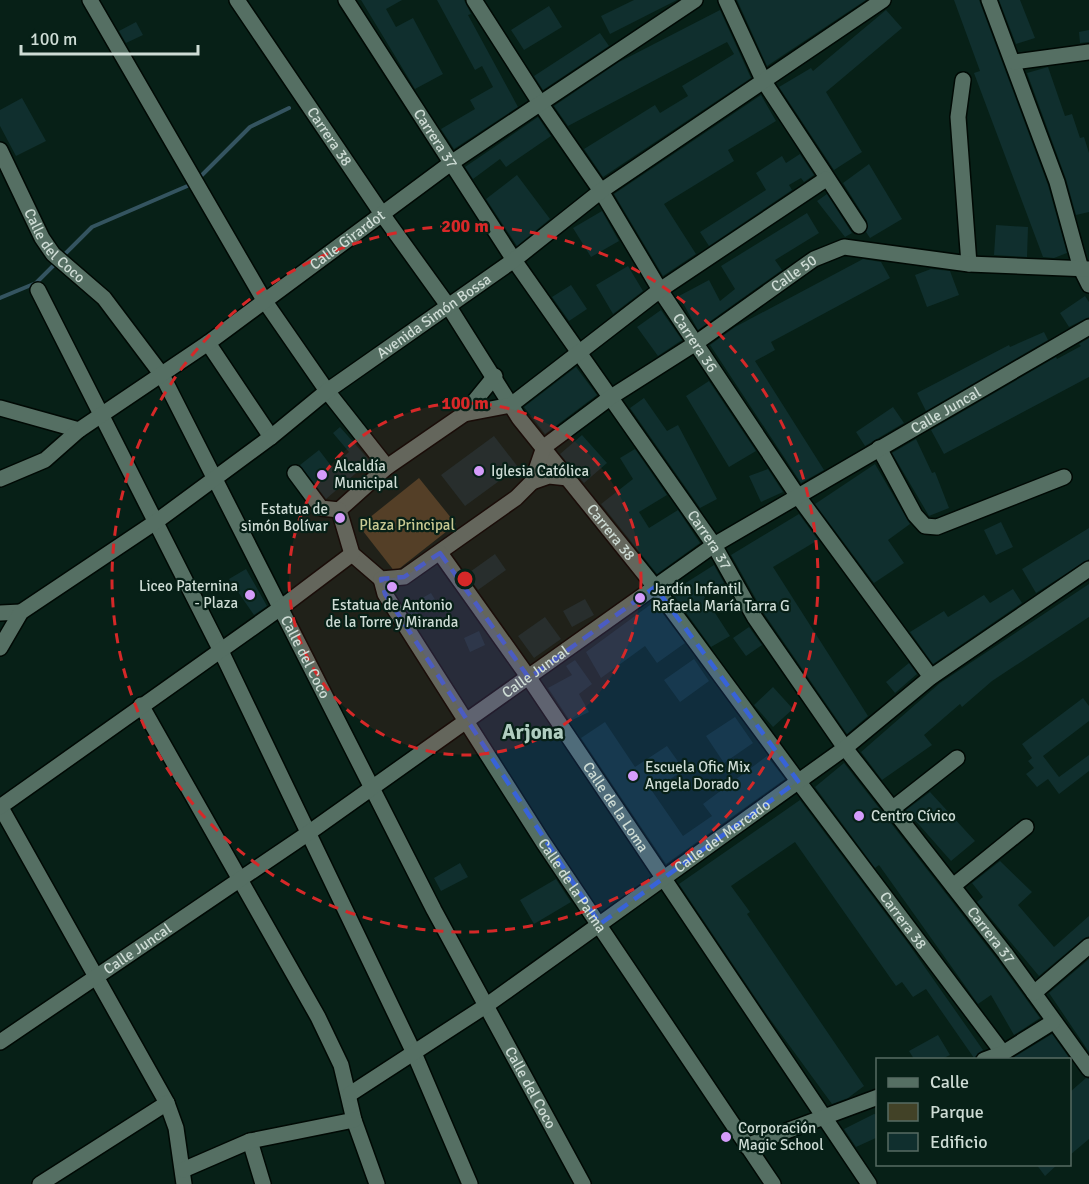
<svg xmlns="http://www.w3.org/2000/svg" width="1089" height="1184" font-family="Signika,sans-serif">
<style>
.green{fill:#424227}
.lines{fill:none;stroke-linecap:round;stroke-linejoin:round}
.stream{stroke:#345460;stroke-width:4}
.building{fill:#102f2e}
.minor-casing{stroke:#000904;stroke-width:18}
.minor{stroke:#556f63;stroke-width:15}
.marked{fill:#3863d8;fill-opacity:0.2;stroke:#3863d8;stroke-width:4.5;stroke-dasharray:12 8;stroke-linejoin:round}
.ring{fill:none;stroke:#d62828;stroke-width:3;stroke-dasharray:10 8}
.poi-dot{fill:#d59cfb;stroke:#072017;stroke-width:2}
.labels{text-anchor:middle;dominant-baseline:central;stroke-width:4.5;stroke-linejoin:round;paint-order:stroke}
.street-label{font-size:15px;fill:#cedcd5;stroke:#072017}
.poi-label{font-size:15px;fill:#cedcd5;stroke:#072017;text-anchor:start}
.park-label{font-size:15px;fill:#caca93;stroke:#072017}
.district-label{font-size:21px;font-weight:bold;fill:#b0cdc0;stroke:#072017}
.centre{fill:#d62828;stroke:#072017;stroke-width:3}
.ring-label{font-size:18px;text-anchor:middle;font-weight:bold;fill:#d62828;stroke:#072017;stroke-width:4.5;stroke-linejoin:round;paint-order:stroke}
</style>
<rect width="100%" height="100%" fill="#072017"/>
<path class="green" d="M419 478 456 524 395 572 359 526Z"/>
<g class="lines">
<path class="stream" d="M198 179 250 127 289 108
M62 257 92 227 192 184
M0 298 36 283 57 262"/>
</g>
<path class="building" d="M361 0H402L386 9 396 27 413 18 443 74 415 89Z
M437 0H464L471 14 468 15 518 107 454 149 441 129 475 109 470 100 493 87 482 66 475 70Z
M634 0H677L610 34 601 16Z
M737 0H866L767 66Z
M954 0H979L1048 185 1067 253 1054 258 1043 257 974 73 980 71Z
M999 0H1020L1035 38 1016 44Z
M549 6 562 27 524 50 511 30Z
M720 10 751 78 603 177 584 149 655 105 660 113 688 96 682 86 734 54 727 42 568 126 554 106 619 62Z
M886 10 902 28 826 92 862 152 834 170 779 87 811 68 813 71Z
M136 22 143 35 126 43 119 31Z
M1089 30V42L1080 43 1079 32Z
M600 33 609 46 543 90 534 76Z
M1048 67 1065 116 1072 114 1080 138 1084 137 1089 153V212L1076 215 1066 179 1027 73Z
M761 95 776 121 728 150 734 161 664 204 696 254 663 276 614 194Z
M22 98 46 141 16 156 0 126V110Z
M538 117 551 136 506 167 500 159 473 179 465 167Z
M800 154 814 175 804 182 801 178 789 185 792 190 709 246 700 232 766 190 756 173 782 156 786 163Z
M869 164 902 219 870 238 866 232 867 221 843 183Z
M517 175 550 219 517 246 486 199Z
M827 194 852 233 845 237 817 201Z
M602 211 619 241 591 257 573 228Z
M807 213 819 233 775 260 782 270 698 330 679 296 709 280 720 301 735 289 721 266Z
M996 225 1028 227 1027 257 994 255Z
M863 259 881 262 890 278 771 342 775 350 755 361 824 470 801 483 710 345 735 327Z
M628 266 643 291 613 314 596 285Z
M931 269 950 271 959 295 927 307 915 275Z
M571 285 587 309 569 321 552 297Z
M1085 296 1089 302V317L1069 327 1060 313Z
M661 310 682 340 658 356 637 327Z
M1044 332 1048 340 926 411 917 393 1009 345 1010 347Z
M1089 338V377L944 454 931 430 1056 357 1057 359 1081 346 1079 344Z
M576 367 597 395 545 434 524 407Z
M709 381 756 451 729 467 686 396Z
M644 398 667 431 678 425 717 499 700 508 630 408Z
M893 407 904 423 865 446 856 432Z
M340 427 370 461 326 499 300 465 319 450 332 467 349 452 333 433Z
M582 435 607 463 584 483 560 454Z
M494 436 518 467 465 506 441 475Z
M916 439 932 473 935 472 949 508 929 516 892 453Z
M635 449 667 495 639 512 649 528 678 510 700 543 657 574 601 504 633 479 620 458Z
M875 464 910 524 888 540 904 563 874 583 815 504Z
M768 469 783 492 761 502 749 476Z
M799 514 818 540 773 567 868 716 847 734 765 615 731 555Z
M1001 522 1013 547 996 555 984 530Z
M1089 528V559L1036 593 1022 569Z
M495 554 506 570 478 590 467 574Z
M714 565 724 583 704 596 730 636 711 647 669 589 682 580 684 584Z
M246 569 267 606 254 615 229 579Z
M1089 584V617L992 681 962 707 960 704 924 735 932 745 882 780 861 752 940 683Z
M1013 589 1022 603 933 664 910 632 944 611 948 617 984 595 990 603Z
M431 593 437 603 411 617 405 608Z
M585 599 594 615 572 627 563 611Z
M654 602 685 643 657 663 645 646 601 678 586 652Z
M545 617 561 639 534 658 518 636Z
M749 627 762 645 746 656 733 638Z
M479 631 485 645 470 652 464 638Z
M694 659 709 681 680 702 664 680Z
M575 660 592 684 579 694 589 712 570 721 548 688 572 675 566 666Z
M909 663 917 674 895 693 886 682Z
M773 687 793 709 773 727 754 705Z
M1083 698 1089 706V721L1043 756 1059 777 1089 755V771L1059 794 1048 779 1037 787 1026 774 1034 768 1028 761 1032 758 1022 744Z
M735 717 753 743 724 763 706 736Z
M605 722 635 767 667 746 684 770 652 791 683 836 712 816 703 804 767 756 785 779 666 864 581 738Z
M844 763 997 959 1040 1018 1014 1035 991 995 978 1004 879 865 875 868 815 787Z
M930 792 975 841 951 861 906 810Z
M800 800 910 946 983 1050 974 1058 926 989 913 997 902 982 896 986 795 842 731 886 750 912 747 914 864 1086 848 1098 832 1104 767 1015 679 884Z
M1000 861 1032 892 1018 905 1054 947 1089 916V936L1083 939 1039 976 977 902 983 897 972 883Z
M460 863 468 877 441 891 434 878Z
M556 879 571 902 534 924 520 900Z
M1089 959V1052L1049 993Z
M1052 1034 1070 1059H1011Z
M938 1035 950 1055 942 1059H914L909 1051Z
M1086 1078 1089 1079V1139L1070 1155V1092Z
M874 1114 878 1115V1137L856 1147 844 1129Z
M1036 1164H1058L1045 1176Z"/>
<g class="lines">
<g class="minor-casing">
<g id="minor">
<path d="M90 0 264 300 327 391 387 467"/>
<path id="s1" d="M237 0 382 214 449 307 519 418 655 587 798 781 1003 1053"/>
<path id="s2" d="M346 0 514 260 714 545 755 618 845 748 1005 953 1089 1069"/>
<path id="s3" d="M474 0 540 103 601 191 660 290 797 495 931 677"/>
<path d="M726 0 763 80 859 226"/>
<path d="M989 0 1057 182 1081 269 1089 285"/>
<path d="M1014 62 1089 52"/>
<path d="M963 80 958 117 969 264"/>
<path id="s4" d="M0 150 42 238 53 254 104 298 162 375 434 910 583 1184"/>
<path id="s5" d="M826 179 660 290 511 405 464 414 387 467 339 510 352 554 381 579 404 577 516 498 532 482 544 447 611 397 696 343 814 259 844 247 969 264 1089 269"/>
<path d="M38 290 220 649 414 1053 470 1184"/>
<path d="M208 343 271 437"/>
<path d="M0 408 79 430"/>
<path d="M464 414 495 376"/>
<path d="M879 448 915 515 925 526 937 527 1064 477"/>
<path d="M295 473 321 508 339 510"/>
<path id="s6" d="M0 479 45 460 79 430 208 343 451 163 695 0"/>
<path d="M532 482 549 476 568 478"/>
<path id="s7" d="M440 553 529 678 869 1184"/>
<path id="s8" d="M381 579 385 594 543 842 773 1184"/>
<path d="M0 613 21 612"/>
<path id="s9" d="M0 648 21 612 157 521 271 437 327 391 514 260 601 191 883 0"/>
<path d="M141 705 318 1017 341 1065 354 1120 377 1184"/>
<path d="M0 806 167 1103 176 1128 184 1184"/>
<path d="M0 807 279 609 352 554"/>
<path d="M892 809 957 758"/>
<path d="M953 886 1026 827"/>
<path d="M1034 993 1089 946"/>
<path id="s10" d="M0 1042 307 834 714 545 1089 327"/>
<path d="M984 1060 1003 1053 1053 1022"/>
<path id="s11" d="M350 1094 487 1005 845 748 931 677 1089 569"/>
<path d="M250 1141 263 1184"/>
<path d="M746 1146 878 1097"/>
<path d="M183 1170 250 1141 354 1120"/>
<path d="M40 1184 167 1103"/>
</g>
</g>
<use href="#minor" class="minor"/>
</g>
<path class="marked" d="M440 553 529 678 655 587 798 781 600 924 385 594 381 579 404 577Z"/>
<circle cx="465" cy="579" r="176" fill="#d62828" fill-opacity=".12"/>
<g class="ring">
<circle cx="465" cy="579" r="176"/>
<circle cx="465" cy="579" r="353"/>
</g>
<g class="poi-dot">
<circle cx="479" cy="471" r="6"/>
<circle cx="322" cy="475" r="6"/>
<circle cx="340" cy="518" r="6"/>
<circle cx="392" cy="587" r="6"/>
<circle cx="250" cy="595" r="6"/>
<circle cx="640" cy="598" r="6"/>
<circle cx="633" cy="776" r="6"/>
<circle cx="859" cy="816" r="6"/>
<circle cx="726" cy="1137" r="6"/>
</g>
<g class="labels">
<g class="street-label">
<text stroke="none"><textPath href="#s1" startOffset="165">Carrera 38</textPath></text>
<text stroke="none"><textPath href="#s2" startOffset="165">Carrera 37</textPath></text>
<text stroke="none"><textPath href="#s6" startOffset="423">Calle Girardot</textPath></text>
<text stroke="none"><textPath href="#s4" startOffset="111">Calle del Coco</textPath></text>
<text stroke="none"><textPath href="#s5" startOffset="1202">Calle 50</textPath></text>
<text stroke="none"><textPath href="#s9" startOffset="550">Avenida Simón Bossa</textPath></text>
<text stroke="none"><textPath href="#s3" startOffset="408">Carrera 36</textPath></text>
<text stroke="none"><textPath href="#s10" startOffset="1138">Calle Juncal</textPath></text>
<text stroke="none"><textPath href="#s1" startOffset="651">Carrera 38</textPath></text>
<text stroke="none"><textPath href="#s2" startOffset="651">Carrera 37</textPath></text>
<text stroke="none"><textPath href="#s4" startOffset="597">Calle del Coco</textPath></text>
<text stroke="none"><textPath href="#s10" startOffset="651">Calle Juncal</textPath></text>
<text stroke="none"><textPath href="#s7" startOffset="309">Calle de la Loma</textPath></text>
<text stroke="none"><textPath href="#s11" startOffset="453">Calle del Mercado</textPath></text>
<text stroke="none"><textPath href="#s8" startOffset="362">Calle de la Palma</textPath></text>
<text stroke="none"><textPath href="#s1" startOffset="1137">Carrera 38</textPath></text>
<text stroke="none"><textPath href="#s2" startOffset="1137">Carrera 37</textPath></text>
<text stroke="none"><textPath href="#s10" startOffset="166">Calle Juncal</textPath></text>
<text stroke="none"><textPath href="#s4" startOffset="1083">Calle del Coco</textPath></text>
</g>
<g class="poi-label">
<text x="334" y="466">Alcaldía<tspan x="334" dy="17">Municipal</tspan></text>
<text x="491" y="471">Iglesia Católica</text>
<text x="328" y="509" text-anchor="end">Estatua de<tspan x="328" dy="17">simón Bolívar</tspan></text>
<text x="238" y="586" text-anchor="end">Liceo Paternina<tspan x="238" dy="17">- Plaza</tspan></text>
<text x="652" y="589">Jardín Infantil<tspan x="652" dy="17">Rafaela María Tarra G</tspan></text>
<text x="392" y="605" text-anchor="middle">Estatua de Antonio<tspan x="392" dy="17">de la Torre y Miranda</tspan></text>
<text x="645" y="767">Escuela Ofic Mix<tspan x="645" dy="17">Angela Dorado</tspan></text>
<text x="871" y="816">Centro Cívico</text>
<text x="738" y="1128">Corporación<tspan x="738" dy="17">Magic School</tspan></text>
</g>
<g class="park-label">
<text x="407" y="525">Plaza Principal</text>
</g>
<g class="district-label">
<text x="533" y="732">Arjona</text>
</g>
</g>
<circle cx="465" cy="579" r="9" class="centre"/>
<g class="ring-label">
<text x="465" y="232">200 m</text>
<text x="465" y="409">100 m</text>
</g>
<rect x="876" y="1058" width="195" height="108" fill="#072017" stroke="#576b63" stroke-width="1.5"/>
<rect x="888" y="1078" width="30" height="9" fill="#556f63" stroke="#576b63" stroke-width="1.5"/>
<text x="930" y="1088" font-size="18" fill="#cedcd5">Calle</text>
<rect x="888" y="1103" width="30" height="18" fill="#424227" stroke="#576b63" stroke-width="1.5"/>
<text x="930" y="1118" font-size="18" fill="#cedcd5">Parque</text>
<rect x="888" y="1133" width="30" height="18" fill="#102f2e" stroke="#576b63" stroke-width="1.5"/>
<text x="930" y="1148" font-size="18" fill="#cedcd5">Edificio</text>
<path d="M21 45v9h177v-9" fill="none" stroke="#cedcd5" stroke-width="3"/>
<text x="30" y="45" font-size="18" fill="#cedcd5" stroke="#072017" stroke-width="4.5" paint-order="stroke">100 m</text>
</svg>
